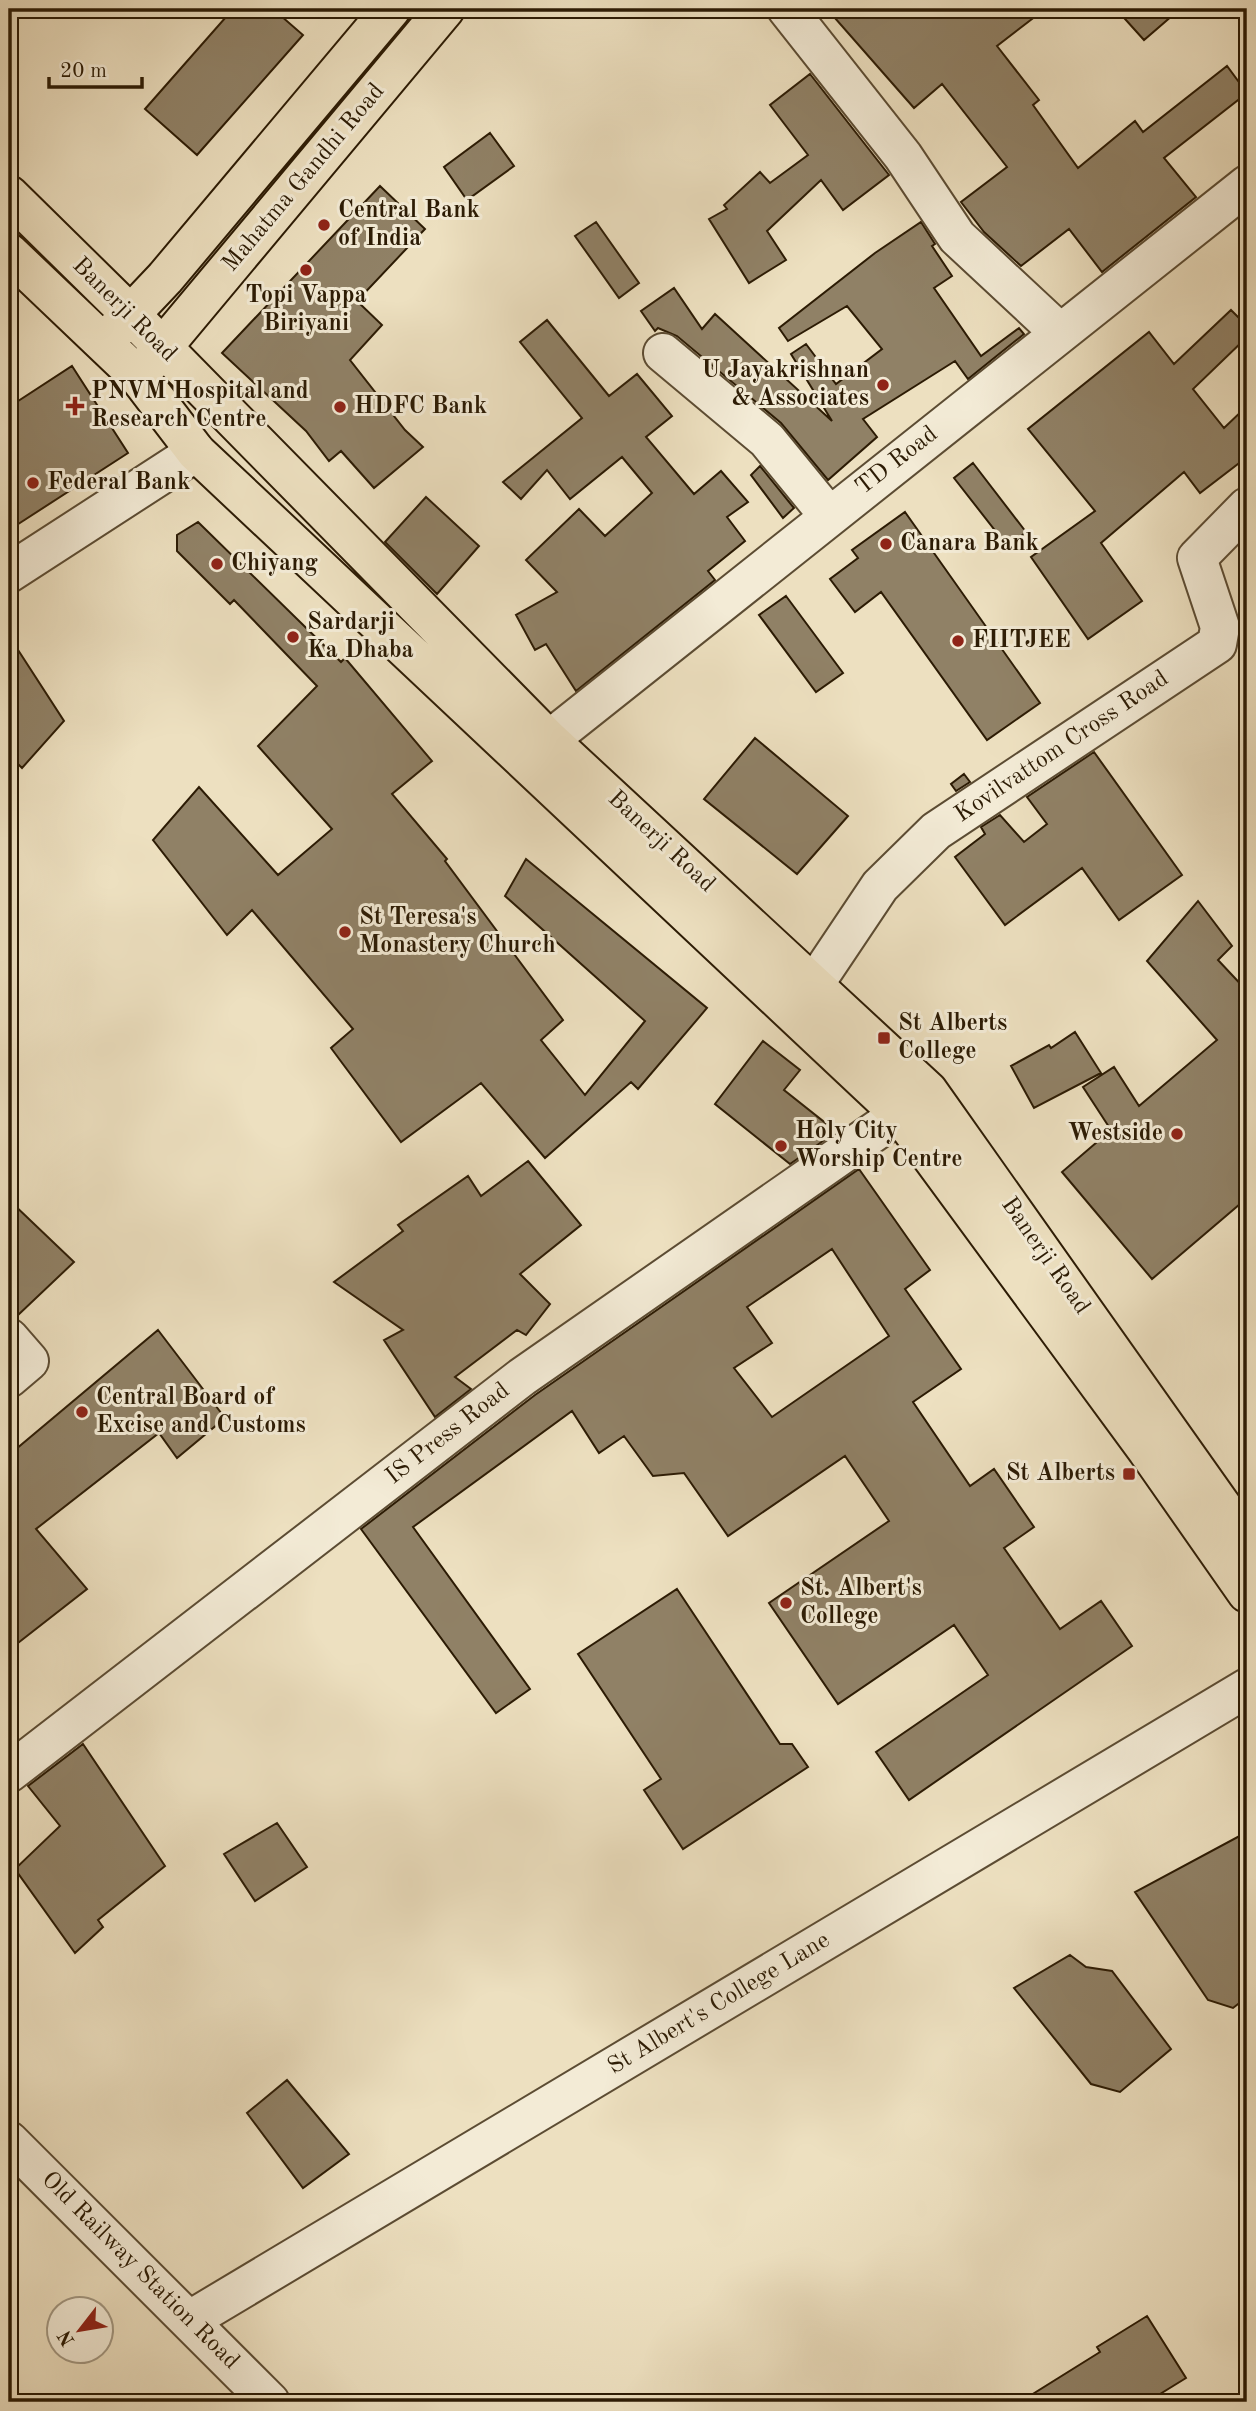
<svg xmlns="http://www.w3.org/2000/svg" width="1256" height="2411" font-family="'Old Standard TT',serif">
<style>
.building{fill:#908166;stroke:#2c1b04;stroke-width:2;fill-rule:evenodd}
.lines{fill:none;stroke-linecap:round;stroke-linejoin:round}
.minor-casing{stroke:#5c4c33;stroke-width:42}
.major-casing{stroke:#2c1b04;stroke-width:42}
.minor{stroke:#f3ebd6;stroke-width:38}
.major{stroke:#ede0c0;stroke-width:38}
.poi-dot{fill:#8f2418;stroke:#f3ebd6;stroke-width:2.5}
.labels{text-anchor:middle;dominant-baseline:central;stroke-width:6;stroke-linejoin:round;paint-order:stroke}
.street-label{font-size:24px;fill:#2c1b04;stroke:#f3ebd6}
.poi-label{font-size:24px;font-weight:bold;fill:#2c1b04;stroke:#f3ebd6;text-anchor:start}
</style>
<rect width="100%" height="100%" fill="#ede0c0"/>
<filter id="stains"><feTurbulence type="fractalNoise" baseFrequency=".00286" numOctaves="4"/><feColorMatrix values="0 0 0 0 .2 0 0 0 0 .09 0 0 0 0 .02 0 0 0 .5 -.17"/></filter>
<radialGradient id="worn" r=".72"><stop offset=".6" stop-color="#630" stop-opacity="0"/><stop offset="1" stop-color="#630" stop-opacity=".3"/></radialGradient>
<path class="building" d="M233 9H273L303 35 197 155 145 109Z
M827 9H1045L997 46 1039 100 1033 105 1078 168 1135 121 1143 132 1227 66 1247 93 1164 158 1196 197 1102 272 1069 229 1021 266 984 232 961 202 1007 167 942 84 914 108Z
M1116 9H1180L1144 40Z
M810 74 889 175 843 210 821 180 767 231 786 260 749 283 709 219 727 209 724 205 760 172 770 183 808 155 770 105Z
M490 133 514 166 467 200 444 167Z
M380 186 425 229 357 301 382 325 350 360 405 430 423 447 374 488 341 451 329 461 306 431 222 353Z
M596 222 639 283 619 298 575 236Z
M921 222 935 244 932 246 952 276 934 288 981 356 1019 328 1024 334 968 379 955 361 863 419 877 437 828 480 781 423 677 336 658 328 655 331 641 311 674 288 702 329 715 314 832 421 791 354 806 344 836 384 882 349 847 306 788 341 779 328 875 253Z
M1231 310 1247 326V337L1193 389 1224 428 1247 406V457L1200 493 1184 472 1101 543 1142 601 1088 639 1031 557 1095 511 1028 429 1149 332 1174 364Z
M547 320 609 396 637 374 672 416 646 437 694 494 721 471 748 502 727 517 745 541 708 571 715 580 576 691 546 644 535 650 516 615 557 592 526 560 579 509 605 536 652 493 622 457 570 499 547 470 521 499 503 482 582 418 520 342Z
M72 366 128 453 9 530V407Z
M973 463 1026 532 1008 547 954 478Z
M760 466 794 508 783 518 751 475Z
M426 497 479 546 437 594 385 542Z
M905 512 1040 703 987 740 881 592 855 612 830 579 858 558 852 550Z
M198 522 341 662 345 658 432 761 392 794 447 859 445 861 563 1020 541 1040 585 1095 645 1021 505 896 526 859 707 1008 638 1089 631 1082 545 1158 481 1083 401 1142 331 1048 353 1029 252 910 227 935 153 840 199 787 278 875 332 829 258 746 317 686 234 600 230 604 177 551V535Z
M786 596 843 673 816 692 759 615Z
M9 636 64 721 22 768 9 755Z
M755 738 848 816 797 874 704 799Z
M1094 752 1182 875 1119 920 1082 868 1005 925 955 857 985 834 981 827 1000 815 1024 842 1047 824 1027 797Z
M964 774 970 782 956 791 951 784Z
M1198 901 1232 946 1218 960 1247 991V1198L1152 1279 1062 1172 1111 1130 1083 1087 1114 1067 1139 1106 1217 1040 1147 961Z
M1075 1032 1101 1073 1034 1108 1011 1066 1049 1045 1051 1048Z
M763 1041 800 1070 784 1090 833 1129 823 1141 790 1164 715 1104Z
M528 1161 581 1225 520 1274 550 1304 526 1335 517 1330 455 1377 471 1389 435 1417 384 1340 403 1330 334 1282 403 1231 398 1225 468 1176 481 1196Z
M859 1169 930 1270 905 1289 961 1369 913 1402 970 1486 994 1469 1034 1527 1004 1548 1060 1629 1101 1601 1132 1646 909 1800 876 1752 988 1675 954 1625 838 1704 769 1603 889 1521 845 1456 728 1536 684 1473 653 1476 624 1436 599 1453 572 1411 413 1527 530 1689 496 1713 361 1529 535 1395ZM832 1249 889 1336 772 1417 734 1368 772 1343 747 1307Z
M9 1200 74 1262 16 1317H9Z
M158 1330 225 1418 177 1458 159 1433 36 1529 87 1589 9 1650V1455Z
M677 1589 780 1744H792L808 1767 683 1849 644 1790 661 1779 578 1654Z
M83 1744 165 1866 98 1920 103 1927 75 1953 15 1869 60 1826 28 1786Z
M277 1823 307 1867 255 1901 224 1854Z
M1247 1832V1997L1233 2008 1208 2000 1135 1892Z
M1070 1955 1086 1967 1112 1971 1171 2049 1120 2092 1091 2084 1014 1988Z
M287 2080 349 2154 303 2188 247 2113Z
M1147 2316 1186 2378 1147 2402H1020L1100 2352 1097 2347Z"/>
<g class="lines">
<g class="minor-casing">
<path id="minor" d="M787 9 903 156 957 237 1060 333
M663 353 767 440 829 516
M9 573 196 452
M529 763 549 740 1247 185
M815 983 880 886 936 831 1217 644 1220 627 1197 558 1247 507
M9 1338 29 1361 9 1378
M9 1773 522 1377 900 1114
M9 2141 270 2402
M190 2320 1247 1688"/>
</g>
<g class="major-casing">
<path id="major" d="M9 195 130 314 549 740 928 1091 1247 1542
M9 253 138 376 196 452 900 1114 1147 1450 1247 1593
M112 334 165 278 391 9
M146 367 445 9"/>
</g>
<use href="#minor" class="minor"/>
<use href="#major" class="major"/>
</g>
<g class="poi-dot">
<circle cx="324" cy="225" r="7"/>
<circle cx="306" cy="270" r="7"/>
<circle cx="883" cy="385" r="7"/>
<path d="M71.5 395.5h7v7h7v7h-7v7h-7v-7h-7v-7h7z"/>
<circle cx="340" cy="407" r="7"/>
<circle cx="33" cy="483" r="7"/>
<circle cx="886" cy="544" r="7"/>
<circle cx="217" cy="564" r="7"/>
<circle cx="293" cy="637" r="7"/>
<circle cx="958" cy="641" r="7"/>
<circle cx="345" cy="932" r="7"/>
<rect x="877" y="1031" width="14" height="14" rx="3.5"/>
<circle cx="1177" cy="1134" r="7"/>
<circle cx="781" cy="1146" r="7"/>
<circle cx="82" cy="1412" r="7"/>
<rect x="1122" y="1467" width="14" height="14" rx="3.5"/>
<circle cx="786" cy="1603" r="7"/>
</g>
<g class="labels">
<g class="street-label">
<text transform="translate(304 178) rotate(-50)">Mahatma Gandhi Road</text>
<text transform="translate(124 310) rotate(45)">Banerji Road</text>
<text transform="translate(897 461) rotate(-38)">TD Road</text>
<text transform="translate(1062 747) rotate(-34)">Kovilvattom Cross Road</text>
<text transform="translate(661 842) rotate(43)">Banerji Road</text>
<text transform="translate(1045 1256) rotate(55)">Banerji Road</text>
<text transform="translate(448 1434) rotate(-38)">IS Press Road</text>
<text transform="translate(719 2004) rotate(-31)">St Albert's College Lane</text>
<text transform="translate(140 2271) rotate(45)">Old Railway Station Road</text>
</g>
<g class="poi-label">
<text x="338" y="211">Central Bank<tspan x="338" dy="28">of India</tspan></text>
<text x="306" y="296" text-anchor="middle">Topi Vappa<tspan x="306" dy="28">Biriyani</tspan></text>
<text x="869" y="371" text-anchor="end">U Jayakrishnan<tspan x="869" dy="28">&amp; Associates</tspan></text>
<text x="91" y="392">PNVM Hospital and<tspan x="91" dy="28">Research Centre</tspan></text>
<text x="354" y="407">HDFC Bank</text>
<text x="47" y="483">Federal Bank</text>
<text x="900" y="544">Canara Bank</text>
<text x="231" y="564">Chiyang</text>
<text x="307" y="623">Sardarji<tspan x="307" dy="28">Ka Dhaba</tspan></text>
<text x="972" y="641">FIITJEE</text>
<text x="359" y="918">St Teresa's<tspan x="359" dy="28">Monastery Church</tspan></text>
<text x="898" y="1024">St Alberts<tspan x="898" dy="28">College</tspan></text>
<text x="795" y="1132">Holy City<tspan x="795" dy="28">Worship Centre</tspan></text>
<text x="1163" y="1134" text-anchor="end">Westside</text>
<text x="96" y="1398">Central Board of<tspan x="96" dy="28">Excise and Customs</tspan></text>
<text x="1115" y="1474" text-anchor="end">St Alberts</text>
<text x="800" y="1589">St. Albert's<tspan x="800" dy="28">College</tspan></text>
</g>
</g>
<rect width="1256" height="2411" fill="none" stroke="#ede0c0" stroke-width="35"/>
<rect x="10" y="10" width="1235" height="2390" fill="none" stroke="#2c1b04" stroke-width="3.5"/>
<rect x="18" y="18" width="1221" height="2376" fill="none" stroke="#2c1b04" stroke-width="2"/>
<g transform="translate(80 2330) rotate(239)"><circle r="33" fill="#f3ebd6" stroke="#a39882" stroke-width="2"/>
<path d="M0-5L12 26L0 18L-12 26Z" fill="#8f2418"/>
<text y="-10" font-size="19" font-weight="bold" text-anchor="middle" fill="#2c1b04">N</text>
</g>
<path d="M49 77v10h93v-10" fill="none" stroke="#2c1b04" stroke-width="3.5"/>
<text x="60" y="77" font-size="21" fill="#2c1b04" stroke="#f3ebd6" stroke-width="5" paint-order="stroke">20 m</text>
<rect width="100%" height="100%" filter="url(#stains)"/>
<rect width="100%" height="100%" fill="url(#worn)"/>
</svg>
